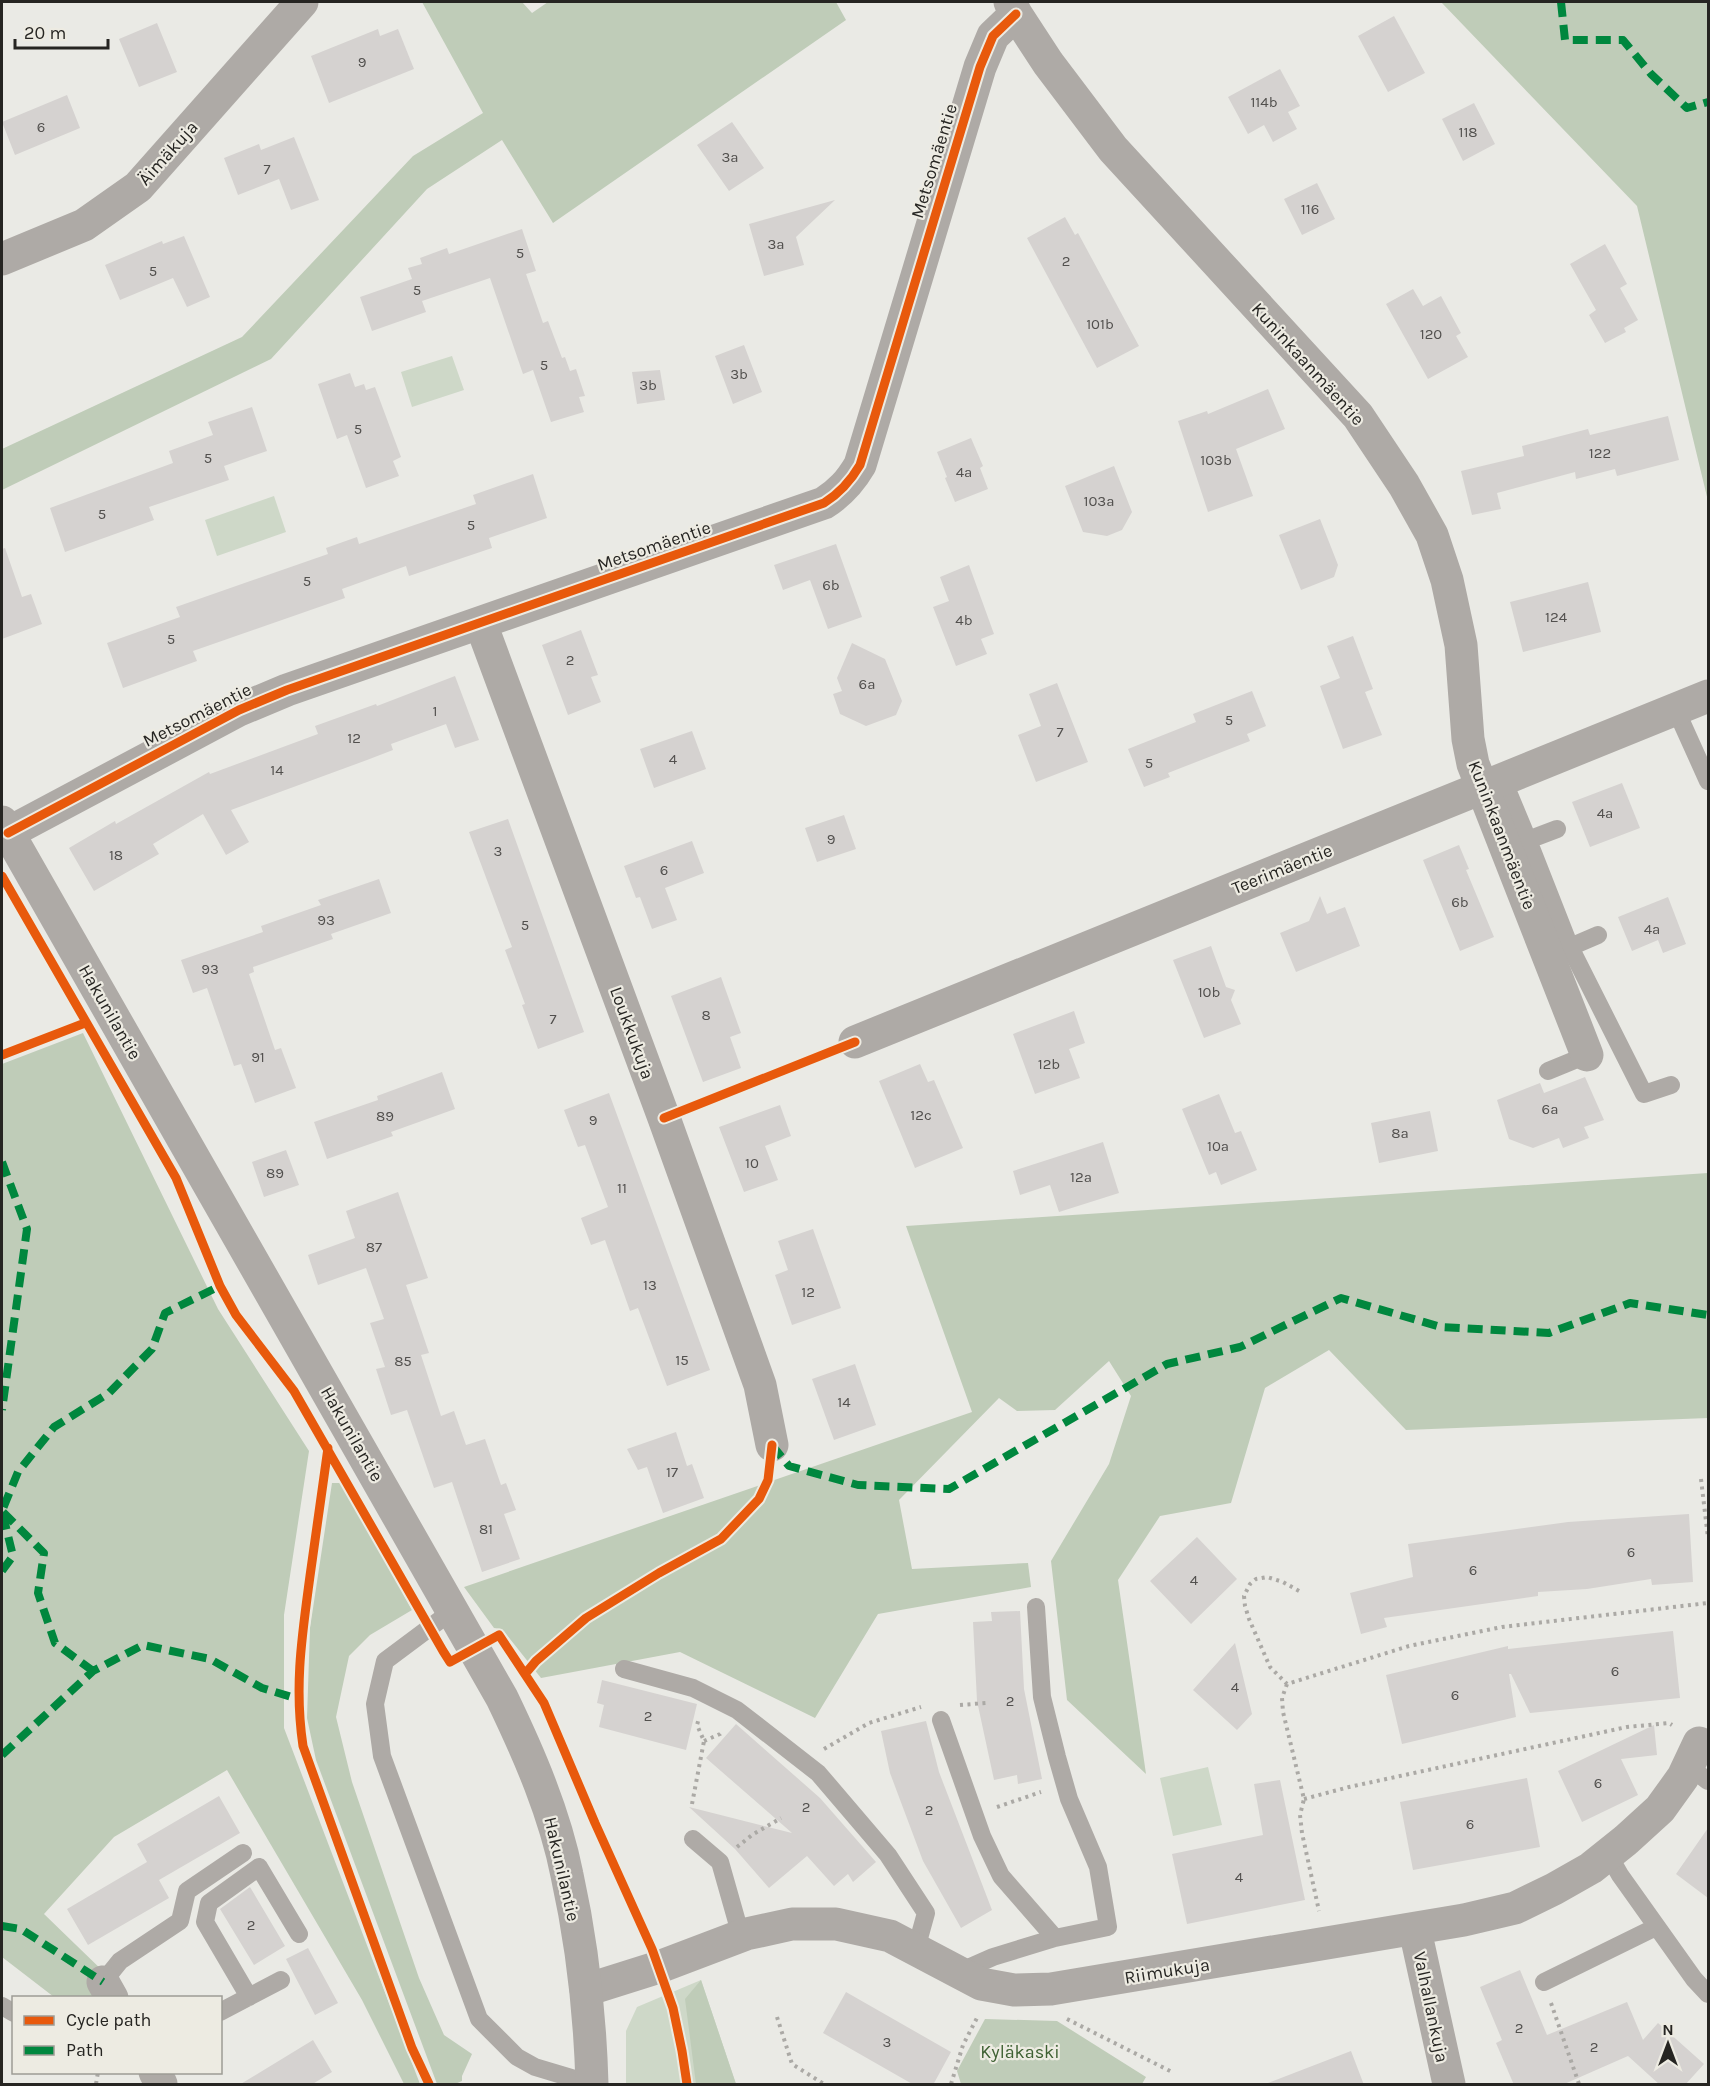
<svg xmlns="http://www.w3.org/2000/svg" width="1710" height="2086" font-family="Karla,sans-serif">
<style>
.green{fill:#ced8c8}
.forest{fill:#bfccb8}
.building{fill:#d5d2d0}
.lines{fill:none;stroke-linecap:round;stroke-linejoin:round}
.path{stroke:#aba9a5;stroke-width:4;stroke-dasharray:3 4.5;stroke-linecap:butt}
.service{stroke:#aeaaa6;stroke-width:18}
.minor{stroke:#aeaaa6;stroke-width:33}
.tertiary{stroke:#aeaaa6;stroke-width:33}
.quiet{stroke:#00873e;stroke-width:8;stroke-dasharray:15 8;stroke-linecap:butt}
.cycleway-casing{stroke:#edebe2;stroke-width:13}
.cycleway{stroke:#e8590c;stroke-width:9}
.labels{text-anchor:middle;dominant-baseline:central;stroke-width:4.5;stroke-linejoin:round;paint-order:stroke}
.number-label{font-size:15px;fill:#52504e}
.street-label{font-size:18px;fill:#262522;stroke:#edebe2}
.park-label{font-size:18px;fill:#3e6032;stroke:#edebe2}
</style>
<rect width="100%" height="100%" fill="#eaeae5"/>
<path class="green" d="M452 356 464 390 412 407 401 372Z
M274 496 286 532 217 556 205 520Z
M1208 1767 1222 1825 1173 1836 1160 1778Z
M701 1980 736 2084H626V2031L637 2007Z"/>
<path class="forest" d="M422 2H522L532 13 548 2H836L846 20 553 223 502 140 427 189 271 359 2 490V449L242 337 413 156 483 113Z
M1441 2H1708V501L1637 206Z
M83 1033 218 1309 309 1451 284 1615V1728L420 2084H404L362 2000 227 1770 114 1837 44 1914 107 1975 120 1997H54L2 1957V1064Z
M1708 1173V1418L1406 1430 1329 1350 1265 1388 1231 1503 1160 1516 1118 1580 1146 1774 1067 1700 1051 1561 1109 1464 1131 1396 1109 1361 1055 1410 1017 1411 999 1398 899 1500 912 1569 1028 1563 1031 1587 878 1614 815 1718 680 1652 541 1678 502 1629 494 1628 464 1587 972 1412 906 1226Z
M332 1483H342L412 1610 370 1635 349 1656 336 1717 352 1782 419 1978 444 2035 472 2054 462 2076V2081L455 2084H437L316 1760 307 1718 310 1628Z
M701 1980 736 2084H696L685 1999Z
M985 2019 1057 2021 1146 2077 1142 2084H961L957 2071Z"/>
<path class="building" d="M1394 16 1425 73 1388 92 1358 36Z
M157 23 177 72 139 87 119 39Z
M378 29 380 36 398 29 414 69 329 103 311 56Z
M1280 69 1300 106 1288 112 1297 129 1273 142 1264 125 1248 134 1228 97Z
M67 95 80 128 15 155 2 122Z
M1474 103 1495 144 1463 161 1442 119Z
M732 122 764 168 729 191 697 145Z
M294 137 319 200 291 210 279 179 238 195 224 158 259 144 261 150Z
M1317 183 1335 219 1302 235 1284 199Z
M835 200 796 237 804 265 764 276 749 224Z
M1065 217 1075 235 1078 233 1139 346 1097 368 1027 238Z
M522 229 536 271 526 274 543 323 548 321 562 358 565 357 570 371 576 369 585 396 579 397 584 412 551 422 533 370 523 374 490 278 422 301 426 312 372 331 360 297 412 279 408 268 422 264 420 258 447 248 449 254Z
M184 236 210 297 187 307 173 278 120 300 105 265 162 241 163 244Z
M1605 244 1627 284 1620 288 1638 320 1624 328 1626 332 1605 343 1589 315 1596 310 1570 264Z
M1413 289 1423 306 1441 296 1461 333 1456 336 1468 357 1428 379 1386 304Z
M744 345 762 392 733 404 715 356Z
M660 370 665 400 637 404 632 372Z
M350 373 355 387 364 384 366 390 375 387 401 457 393 461 399 476 366 488 347 435 337 439 318 384Z
M1268 389 1285 429 1236 449 1253 496 1208 512 1178 421 1207 411 1208 414Z
M252 407 267 451 224 466 229 480 149 507 154 520 65 552 50 508 173 463 169 451 213 435 208 422Z
M1668 416 1679 460 1617 476 1615 469 1576 479 1575 472 1497 493 1501 509 1472 515 1461 471 1524 456 1522 446 1588 429 1590 435Z
M971 438 983 466 980 468 988 489 955 502 945 478 947 477 937 452Z
M1114 466 1132 512 1122 530 1107 536 1083 532 1065 486Z
M533 474 547 518 489 538 492 548 409 576 406 566 342 589 345 598 193 651 197 661 123 688 107 643 180 617 176 607 328 554 326 548 357 537 359 544 476 504 473 495Z
M1320 519 1338 565 1334 577 1301 590 1279 535Z
M836 544 862 617 828 629 810 580 783 590 774 565Z
M5 548 22 597 31 594 42 624 2 639V549Z
M969 565 994 634 981 639 987 654 956 666 933 607 949 601 940 577Z
M1588 582 1601 632 1523 652 1510 602Z
M581 630 598 675 591 677 601 702 568 715 542 645Z
M1353 636 1373 689 1365 692 1382 735 1343 749 1320 686 1340 678 1327 646Z
M852 643 885 659 902 701 896 715 866 726 840 714 833 694 842 691 837 678Z
M455 676 479 740 455 748 446 724 391 744 393 750 367 760 231 810 249 842 226 855 203 814 153 844 159 854 94 891 69 848 115 821 116 824 209 772 210 774 318 734 315 726 376 704 377 706Z
M1057 683 1088 762 1036 782 1018 735 1041 726 1029 694Z
M1252 691 1266 726 1247 734 1250 741 1168 773 1170 777 1144 787 1128 749 1196 722 1193 714Z
M692 731 706 769 654 788 640 749Z
M1622 783 1640 828 1590 847 1572 802Z
M844 815 856 849 817 862 805 828Z
M508 819 584 1032 538 1049 522 1005 525 1004 505 950 512 947 469 832Z
M692 841 704 873 665 888 677 920 652 929 640 897 636 898 624 866Z
M1459 845 1469 869 1466 870 1494 937 1460 951 1423 860Z
M379 879 391 913 331 934 333 939 253 967 254 972 249 974 275 1050 281 1048 296 1088 255 1103 241 1064 234 1066 207 988 193 993 181 960 263 932 261 926 321 905 318 900Z
M1320 896 1327 914 1345 907 1360 946 1296 972 1280 933 1309 921Z
M1668 897 1686 944 1663 953 1658 940 1632 951 1618 917Z
M1211 946 1226 987 1235 990 1231 1000 1241 1024 1204 1038 1173 960Z
M721 977 741 1033 730 1037 741 1068 703 1082 671 996Z
M1074 1011 1085 1043 1069 1049 1080 1078 1035 1094 1013 1034Z
M920 1064 928 1082 934 1080 963 1148 915 1168 879 1081Z
M442 1072 455 1109 391 1132 393 1136 327 1159 314 1122 378 1100 377 1096Z
M1585 1077 1604 1120 1584 1127 1589 1138 1563 1148 1559 1138 1533 1148 1509 1139 1497 1100 1540 1083 1544 1093Z
M609 1093 710 1370 667 1386 638 1308 630 1311 605 1240 591 1245 581 1218 608 1207 585 1145 578 1147 564 1110Z
M1219 1094 1235 1133 1241 1131 1257 1170 1221 1185 1216 1172 1209 1175 1182 1109Z
M780 1105 791 1136 765 1146 778 1180 744 1192 719 1127Z
M1430 1111 1438 1151 1379 1163 1371 1123Z
M1103 1142 1119 1193 1059 1212 1050 1185 1020 1195 1013 1171Z
M286 1150 299 1185 264 1197 252 1162Z
M398 1192 428 1278 406 1285 429 1353 421 1355 441 1416 454 1411 466 1445 485 1439 501 1485 506 1483 516 1510 504 1514 520 1559 482 1572 452 1482 434 1488 407 1410 391 1415 376 1369 385 1367 370 1323 384 1319 366 1268 318 1285 308 1255 355 1238 346 1211Z
M813 1229 841 1308 792 1325 775 1275 788 1270 778 1241Z
M855 1364 876 1425 834 1440 812 1379Z
M676 1432 687 1466 692 1464 704 1498 663 1513 647 1467 638 1470 627 1449Z
M1689 1514 1693 1582 1652 1585 1651 1579 1587 1589 1538 1592V1596L1384 1618 1387 1627 1361 1634 1350 1593 1413 1577 1408 1544 1568 1522Z
M1197 1537 1237 1579 1191 1624 1150 1581Z
M1020 1611 1024 1689 1042 1779 1018 1784 1017 1775 994 1780 977 1701 973 1622 992 1621 991 1612Z
M1673 1631 1680 1698 1530 1713 1511 1674H1509L1516 1717 1402 1744 1386 1675 1508 1646V1649Z
M1235 1643 1252 1714 1237 1730 1193 1690Z
M602 1680 697 1704 686 1750 599 1727 604 1705 597 1703Z
M926 1721 939 1772 992 1910 961 1928 923 1861 890 1773 881 1731Z
M736 1724 820 1798 876 1862 853 1882 848 1874 834 1886 807 1856 769 1888 735 1849 689 1807 792 1833 706 1758Z
M1654 1725 1657 1755 1621 1759 1638 1795 1582 1822 1558 1771Z
M1527 1778 1540 1847 1413 1870 1400 1802Z
M1280 1780 1305 1900 1187 1924 1172 1854 1263 1835 1254 1784Z
M219 1796 240 1833 159 1880 169 1898 88 1945 67 1909 147 1862 137 1844Z
M1708 1828V1898L1676 1874Z
M250 1887 285 1946 254 1965 220 1909Z
M308 1948 338 2003 315 2015 286 1959Z
M1520 1970 1547 2035 1627 2002 1643 2040 1658 2023 1704 2064 1685 2085H1660L1628 2056 1562 2085H1514L1496 2043 1502 2040 1480 1987Z
M846 1992 951 2052 933 2085H914L823 2033Z
M313 2040 332 2072 311 2085H239Z
M1351 2051 1364 2085H1269L1268 2083Z"/>
<g class="lines">
<path class="path" d="M1701 1479 1708 1538
M1299 1591 1283 1582 1267 1577 1256 1579 1250 1584 1244 1596 1245 1606 1249 1619 1270 1667 1287 1684 1409 1646 1502 1627 1708 1603
M1287 1684 1282 1698 1283 1712 1304 1799 1300 1815 1302 1833 1319 1911
M960 1705 986 1703
M704 1741 720 1734 723 1731
M824 1749 869 1723 921 1707
M1304 1799 1349 1787 1627 1727 1669 1723 1672 1725
M692 1804 704 1741 697 1725 699 1718
M997 1807 1041 1792
M737 1847 752 1835 781 1818
M1551 2003 1579 2084
M777 2017 792 2064 824 2084
M1067 2019 1174 2073
M96 2084 98 2072
M951 2084 963 2045 978 2016"/>
<path class="service" d="M1676 710 1708 781
M1503 780 1528 840 1557 829
M1528 840 1570 947 1598 935
M1570 947 1644 1094 1671 1085
M1548 1071 1587 1055
M452 1611 385 1661 375 1704 382 1756 479 2019 517 2057 535 2067 592 2084
M624 1669 693 1688 737 1710 818 1773 888 1855 926 1913 916 1949
M941 1720 982 1836 1001 1876 1055 1938 1108 1927 1098 1867 1069 1799 1057 1757 1042 1697 1036 1607
M1688 1766 1708 1781
M693 1839 720 1862 741 1936
M1608 1854 1620 1875 1694 1979 1708 1994
M959 1972 993 1957 1055 1938
M103 1982 120 1961 180 1921 187 1891 243 1853
M1544 1982 1656 1927
M249 1997 205 1922 209 1903 259 1867 299 1934
M2 2006 14 2013
M220 2012 281 1980"/>
<path class="minor" d="M1010 2 1016 14 1048 63 1113 149 1358 416 1404 485 1432 535 1447 580 1461 645 1468 739 1473 764 1587 1055
M2 259 84 225 138 187 302 2
M481 624 664 1118 760 1385 772 1445
M8 833 239 710 287 690 824 503C840 493 850 482 860 465L980 67 993 36 1016 14
M855 1042 1708 696
M1415 1930 1449 2084
M103 1982 112 1998
M586 1990 659 1967 746 1934 792 1924H836L890 1936 981 1984 1014 1990 1051 1989 1464 1920 1515 1908 1554 1889 1591 1868 1626 1840 1660 1809 1683 1777 1699 1743
M155 2072 161 2084"/>
<path class="tertiary" d="M2 822 502 1698C529 1754 555 1814 567 1875 582 1943 590 2014 592 2084"/>
<path class="quiet" d="M1561 2 1565 40H1623L1651 74 1687 108 1708 102
M2 1162 27 1229 2 1410
M772 1445 789 1466 858 1485 949 1489 1167 1364 1240 1347 1341 1298 1441 1327 1549 1333 1630 1303 1708 1315
M3 1512 44 1553 38 1593 55 1643 93 1671
M2 1571 13 1556 2 1511 18 1472 54 1427 109 1393 152 1349 165 1313 220 1286
M2 1755 93 1671 143 1645 210 1659 262 1688 298 1699
M2 1926 21 1929 103 1982"/>
<g class="cycleway-casing">
<path id="cycleway" d="M8 833 239 710 287 690 824 503C840 493 850 482 860 465L980 67 993 36 1016 14
M2 876 176 1178 220 1286 236 1315 294 1391 443 1651 450 1662 499 1635 544 1703 595 1823 652 1949 673 2008 682 2051 687 2084
M2 1055 85 1023
M664 1118 855 1042
M328 1448C322 1491 316 1534 310 1576 302 1636 294 1686 303 1746L412 2048 429 2084
M525 1674 536 1661 586 1618 659 1573 721 1539 759 1499 768 1480 772 1445"/>
</g>
<use href="#cycleway" class="cycleway"/>
</g>
<g class="labels">
<g class="number-label">
<text x="362" y="62">9</text>
<text x="1264" y="102">114b</text>
<text x="41" y="127">6</text>
<text x="1468" y="132">118</text>
<text x="730" y="157">3a</text>
<text x="267" y="169">7</text>
<text x="1310" y="209">116</text>
<text x="776" y="244">3a</text>
<text x="520" y="253">5</text>
<text x="1066" y="261">2</text>
<text x="153" y="271">5</text>
<text x="417" y="290">5</text>
<text x="1100" y="324">101b</text>
<text x="1431" y="334">120</text>
<text x="544" y="365">5</text>
<text x="739" y="374">3b</text>
<text x="648" y="385">3b</text>
<text x="358" y="429">5</text>
<text x="1600" y="453">122</text>
<text x="208" y="458">5</text>
<text x="1216" y="460">103b</text>
<text x="964" y="472">4a</text>
<text x="1099" y="501">103a</text>
<text x="102" y="514">5</text>
<text x="471" y="525">5</text>
<text x="307" y="581">5</text>
<text x="831" y="585">6b</text>
<text x="1556" y="617">124</text>
<text x="964" y="620">4b</text>
<text x="171" y="639">5</text>
<text x="570" y="660">2</text>
<text x="867" y="684">6a</text>
<text x="435" y="711">1</text>
<text x="1229" y="720">5</text>
<text x="1060" y="732">7</text>
<text x="354" y="738">12</text>
<text x="673" y="759">4</text>
<text x="1149" y="763">5</text>
<text x="277" y="770">14</text>
<text x="1605" y="813">4a</text>
<text x="831" y="839">9</text>
<text x="498" y="851">3</text>
<text x="116" y="855">18</text>
<text x="664" y="870">6</text>
<text x="1460" y="902">6b</text>
<text x="326" y="920">93</text>
<text x="525" y="925">5</text>
<text x="1652" y="929">4a</text>
<text x="210" y="969">93</text>
<text x="1209" y="992">10b</text>
<text x="706" y="1015">8</text>
<text x="553" y="1019">7</text>
<text x="258" y="1057">91</text>
<text x="1049" y="1064">12b</text>
<text x="1550" y="1109">6a</text>
<text x="921" y="1115">12c</text>
<text x="385" y="1116">89</text>
<text x="593" y="1120">9</text>
<text x="1400" y="1133">8a</text>
<text x="1218" y="1146">10a</text>
<text x="752" y="1163">10</text>
<text x="275" y="1173">89</text>
<text x="1081" y="1177">12a</text>
<text x="622" y="1188">11</text>
<text x="374" y="1247">87</text>
<text x="650" y="1285">13</text>
<text x="808" y="1292">12</text>
<text x="682" y="1360">15</text>
<text x="403" y="1361">85</text>
<text x="844" y="1402">14</text>
<text x="672" y="1472">17</text>
<text x="486" y="1529">81</text>
<text x="1631" y="1552">6</text>
<text x="1473" y="1570">6</text>
<text x="1194" y="1580">4</text>
<text x="1615" y="1671">6</text>
<text x="1235" y="1687">4</text>
<text x="1455" y="1695">6</text>
<text x="1010" y="1701">2</text>
<text x="648" y="1716">2</text>
<text x="1598" y="1783">6</text>
<text x="806" y="1807">2</text>
<text x="929" y="1810">2</text>
<text x="1470" y="1824">6</text>
<text x="1239" y="1877">4</text>
<text x="251" y="1925">2</text>
<text x="1519" y="2028">2</text>
<text x="887" y="2042">3</text>
<text x="1594" y="2047">2</text>
</g>
<g class="street-label">
<text transform="translate(168 153) rotate(-48)">Äimäkuja</text>
<text transform="translate(934 161) rotate(-73)">Metsomäentie</text>
<text transform="translate(1308 364) rotate(48)">Kuninkaanmäentie</text>
<text transform="translate(654 546) rotate(-19)">Metsomäentie</text>
<text transform="translate(197 715) rotate(-27)">Metsomäentie</text>
<text transform="translate(1502 835) rotate(69)">Kuninkaanmäentie</text>
<text transform="translate(1282 869) rotate(-22)">Teerimäentie</text>
<text transform="translate(110 1012) rotate(60)">Hakunilantie</text>
<text transform="translate(632 1033) rotate(70)">Loukkukuja</text>
<text transform="translate(352 1434) rotate(60)">Hakunilantie</text>
<text transform="translate(562 1869) rotate(77)">Hakunilantie</text>
<text transform="translate(1167 1971) rotate(-9)">Riimukuja</text>
<text transform="translate(1431 2007) rotate(78)">Valhallankuja</text>
</g>
<g class="park-label">
<text x="1020" y="2052">Kyläkaski</text>
</g>
</g>
<rect width="1710" height="2086" fill="none" stroke="#262522" stroke-width="6"/>
<rect x="12" y="1996" width="210" height="78" fill="#edebe2" stroke="#9d9c95" stroke-width="1.5"/>
<rect x="24" y="2016" width="30" height="9" fill="#e8590c" stroke="#9d9c95" stroke-width="1.5"/>
<text x="66" y="2026" font-size="18" fill="#262522">Cycle path</text>
<rect x="24" y="2046" width="30" height="9" fill="#00873e" stroke="#9d9c95" stroke-width="1.5"/>
<text x="66" y="2056" font-size="18" fill="#262522">Path</text>
<g transform="translate(1668 2044)" stroke="#edebe2" stroke-width="4.5" paint-order="stroke">
<path d="M0-4.5L10 22L0 15L-10 22Z" fill="#262522"/>
<text y="-9" font-size="16" font-weight="bold" text-anchor="middle" fill="#262522">N</text>
</g>
<path d="M15 39v9h93v-9" fill="none" stroke="#262522" stroke-width="3"/>
<text x="24" y="39" font-size="18" fill="#262522" stroke="#edebe2" stroke-width="4.5" paint-order="stroke">20 m</text>
</svg>
